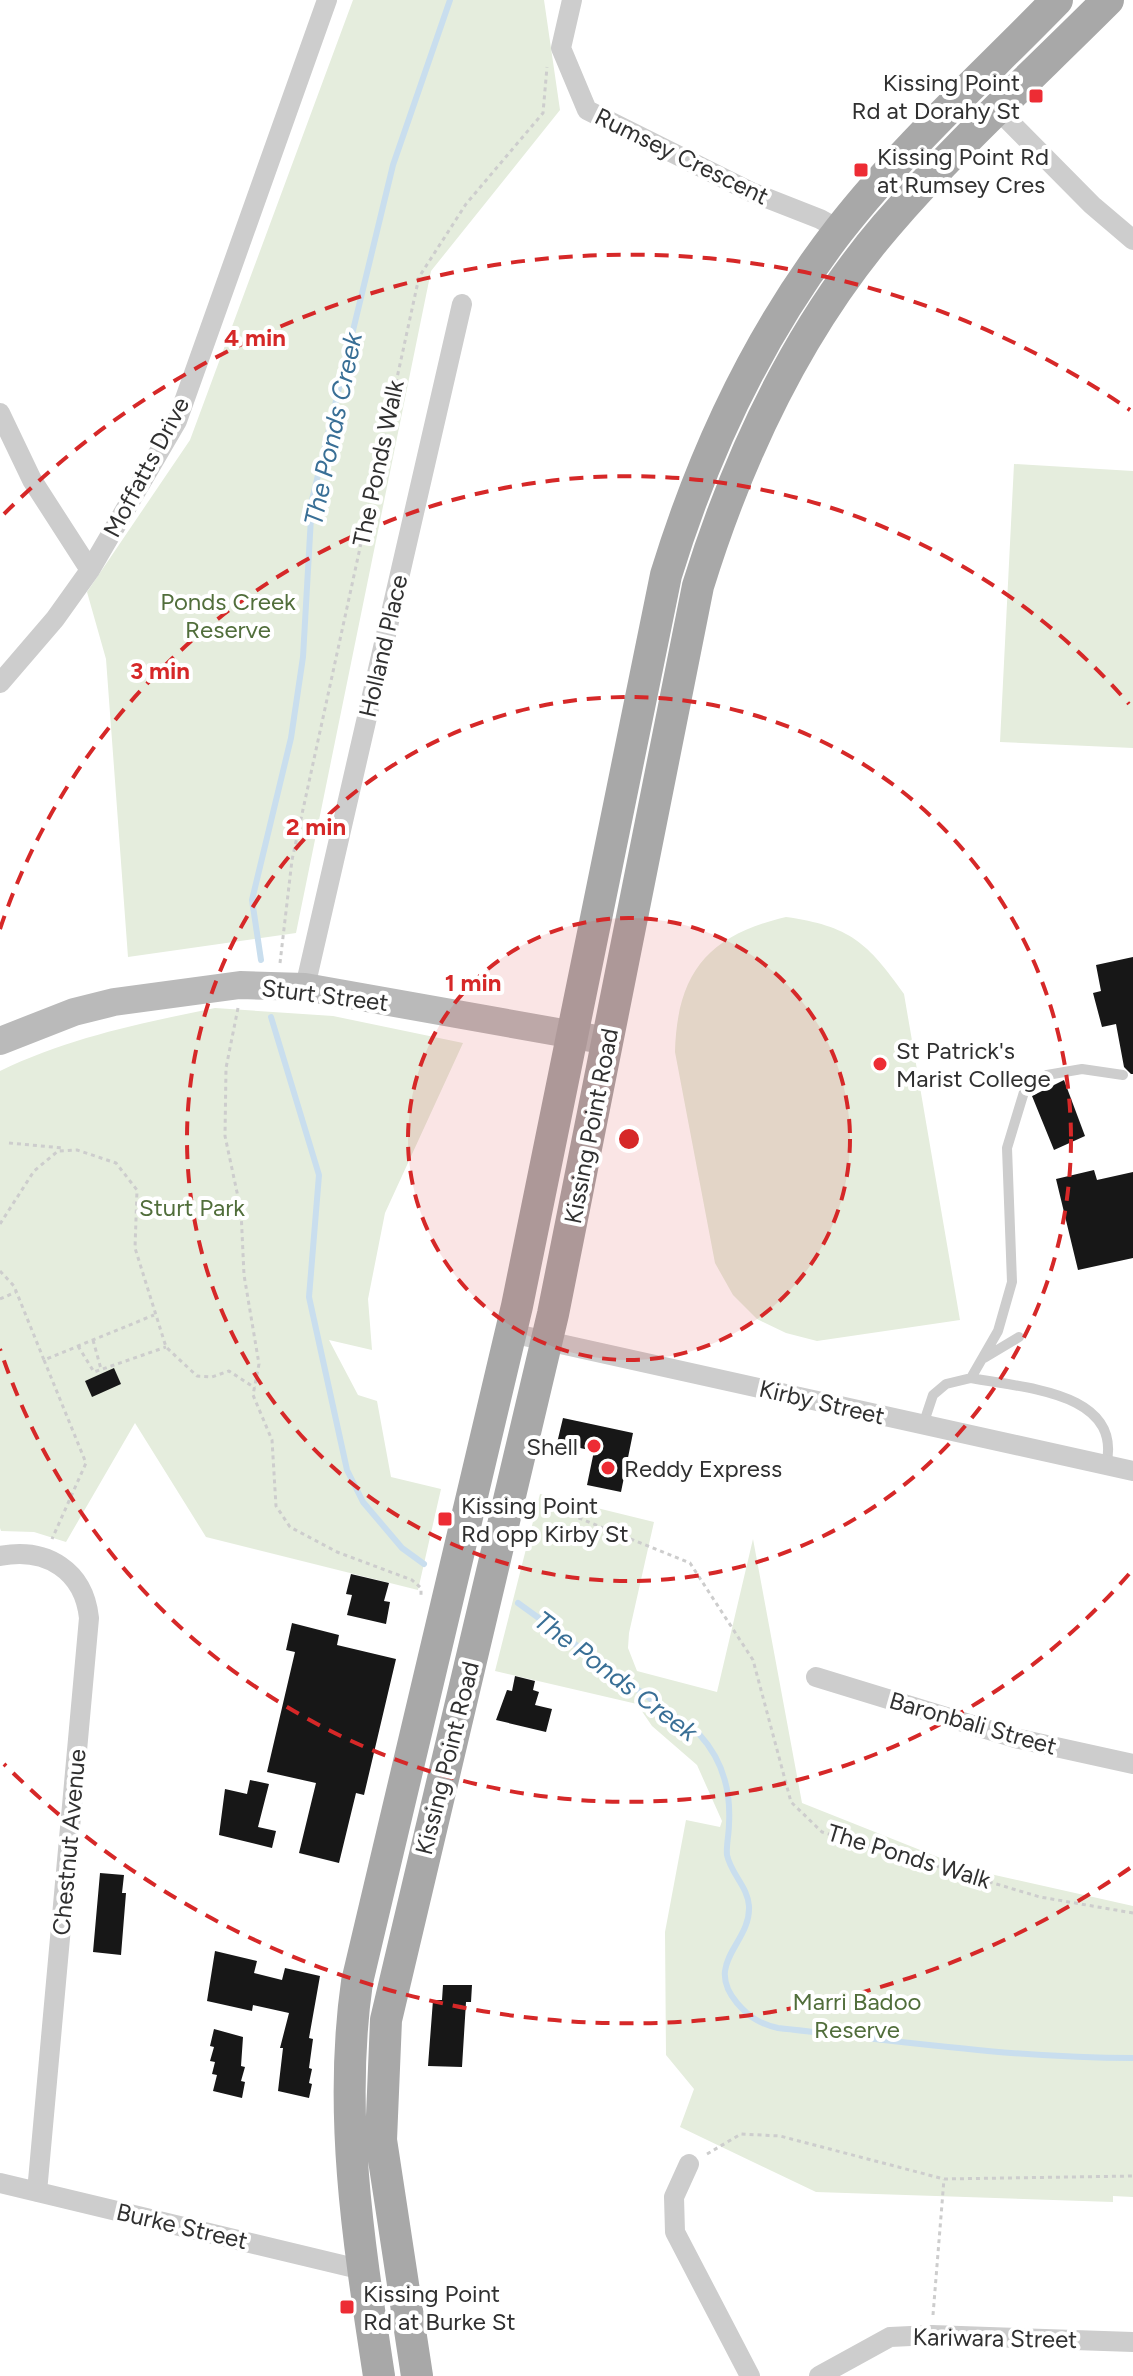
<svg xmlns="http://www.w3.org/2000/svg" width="1133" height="2376" font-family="Figtree,sans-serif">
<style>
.green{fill:#e5eddd}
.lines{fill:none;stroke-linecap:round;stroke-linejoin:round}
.stream{stroke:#c9deee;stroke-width:6}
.building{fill:#171717}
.path{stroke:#cdcdcd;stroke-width:3;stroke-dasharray:4 4;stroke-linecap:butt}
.lane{stroke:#cdcdcd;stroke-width:10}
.street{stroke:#cdcdcd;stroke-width:20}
.secondary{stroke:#bababa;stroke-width:28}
.primary{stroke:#a8a8a8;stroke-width:32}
.ring{fill:none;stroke:#d62828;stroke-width:4;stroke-dasharray:14 10}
.poi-dot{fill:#ed2c34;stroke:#fff;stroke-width:3}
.labels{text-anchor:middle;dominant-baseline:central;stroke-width:8;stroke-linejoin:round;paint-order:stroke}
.poi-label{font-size:24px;fill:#303030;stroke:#fff;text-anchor:start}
.street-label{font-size:24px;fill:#303030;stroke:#fff}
.park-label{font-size:24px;fill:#516e3b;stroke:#fff}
.water-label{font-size:26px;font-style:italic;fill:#396f96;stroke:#fff}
.centre{fill:#d62828;stroke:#fff;stroke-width:4}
.ring-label{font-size:24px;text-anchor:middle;font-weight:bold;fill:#d62828;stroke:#fff;stroke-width:8;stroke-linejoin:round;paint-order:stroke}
</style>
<rect width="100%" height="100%" fill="#fff"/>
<path class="green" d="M353 0H544L560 110 431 271 296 933 128 957 106 659 87 592 190 440Z
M1014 464 1133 471V748L1000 742Z
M786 917C850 926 868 943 904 994L960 1320 817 1341 786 1333 757 1319 733 1295 715 1263 675 1052C677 972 709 935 786 917Z
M215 1008 333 1016 463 1043 385 1213 368 1299 372 1350 329 1340 358 1395 377 1401 391 1477 441 1489 418 1590 206 1537 135 1423 66 1542 34 1532 1 1531 0 1528V1071C68 1038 141 1023 215 1008Z
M540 1494 654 1522 629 1633 628 1648 637 1671 717 1692 753 1539 802 1803 968 1869 1133 1906V2197L1113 2196V2202L816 2192 680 2127 694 2089 666 2055 665 1932 686 1820 720 1827 722 1821 697 1765 652 1726 637 1704 495 1671Z"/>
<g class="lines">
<path class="stream" d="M261 960 252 900 291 738 303 657 312 500 393 165 450 0
M271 1017 319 1175 309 1297 347 1470 363 1502 402 1548 424 1564
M518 1603 699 1734C722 1759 731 1790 729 1824 729 1834 726 1846 727 1855 731 1874 748 1887 749 1906 751 1944 703 1962 737 2003 749 2017 760 2024 778 2028 897 2041 1013 2058 1133 2058"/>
</g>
<path class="building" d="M1133 957V1074H1131L1124 1067 1116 1024 1102 1027 1093 993 1101 991 1096 965Z
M1064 1080 1085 1136 1054 1150 1032 1096Z
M1094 1170 1097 1180 1133 1172V1258L1078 1270 1056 1179Z
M114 1368 121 1384 92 1397 85 1381Z
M563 1418 633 1433 621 1492 587 1485 594 1451 557 1443Z
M351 1574 389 1583 384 1601 390 1602 386 1624 347 1615 352 1595 346 1594Z
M292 1623 339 1635 337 1645 396 1659 364 1795 356 1793 339 1863 299 1853 316 1783 267 1772 295 1652 286 1650Z
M515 1676 535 1681 533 1690 539 1692 535 1705 552 1709 546 1732 496 1720 507 1690 512 1691Z
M250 1780 269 1784 258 1827 276 1831 272 1848 219 1835 225 1789 247 1794Z
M100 1873 124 1875 122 1893H126L121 1955 93 1952Z
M215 1951 257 1961 254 1973 282 1980 285 1968 320 1976 309 2038 313 2039 309 2068 312 2069 309 2083 312 2084 309 2098 278 2091 283 2048H280L289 2013 253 2005 252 2011 207 2001Z
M443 1985H472L471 2002H466L462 2067 428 2066 433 2000H442Z
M214 2029 243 2037 241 2066 245 2067 241 2081 245 2082 242 2098 213 2091 217 2075 212 2074 215 2062 210 2061 214 2047 210 2046Z"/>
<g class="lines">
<path class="path" d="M280 963 292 860 419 277 466 204 543 113 547 67
M238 1008 226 1068 225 1136 241 1211 244 1275 259 1364 253 1395 272 1440 276 1506 290 1527 337 1552 412 1580 421 1588V1596
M9 1143 63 1148
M0 1224 34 1171 58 1151 77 1150 116 1163 137 1190 135 1248 166 1347 197 1376 212 1377 229 1371 255 1388
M0 1271 14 1286 44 1360 154 1315
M0 1299 16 1292
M93 1340 101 1369
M78 1346 94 1372 166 1347
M44 1360 86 1463 52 1539
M534 1500 690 1563 753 1660 791 1802 822 1832 1040 1897 1133 1913
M707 2154 741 2134 780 2136 944 2179 1133 2176
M933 2315 944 2179"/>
<path class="lane" d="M984 1358 1019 1337
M971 1378 998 1331 1012 1282 1007 1148 1024 1092 1047 1075 1082 1069 1123 1075
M923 1425 933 1395 946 1384 971 1378C1022 1388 1124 1391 1106 1466"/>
<path class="street" d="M572 0 561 48 587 110 751 192 820 219 840 230
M998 110 1092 205 1133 240
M0 413 32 480 90 570
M0 683 55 619 90 570 177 421 327 0
M305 987 462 304
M511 1333 1133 1471
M0 1556C47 1547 84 1571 89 1618L37 2192
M816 1677 1015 1738 1133 1764
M689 2164 674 2197 675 2232 750 2376
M0 2183 363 2270
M819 2376 890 2337 932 2335 1133 2342"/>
<path class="secondary" d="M0 1041 74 1012 114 1002 240 985 305 987 608 1041"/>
<path class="primary" d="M379 2376C359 2245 338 2115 357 1982L517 1306 666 575C704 451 760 332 840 229 904 147 984 75 1057 0
M417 2376 381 2140 386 2020 553 1314 698 586C738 457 798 329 886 226 955 146 1034 74 1108 0"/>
</g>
<circle cx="629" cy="1139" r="221" fill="#d62828" fill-opacity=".12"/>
<g class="ring">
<circle cx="629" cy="1139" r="221"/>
<circle cx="629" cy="1139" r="442"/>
<path d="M1129 1574A663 663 0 0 1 0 1349M0 929A663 663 0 0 1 1129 704"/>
<path d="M1130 1868A884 884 0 0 1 4 1764M4 514A884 884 0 0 1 1130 410"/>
</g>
<g class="poi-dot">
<rect x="1028" y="88" width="16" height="16" rx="4"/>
<rect x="853" y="162" width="16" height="16" rx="4"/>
<circle cx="880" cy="1064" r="8"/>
<circle cx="594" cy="1446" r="8"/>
<circle cx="608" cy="1468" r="8"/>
<rect x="437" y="1511" width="16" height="16" rx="4"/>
<rect x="339" y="2299" width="16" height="16" rx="4"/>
</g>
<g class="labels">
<g class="poi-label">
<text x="1020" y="82" text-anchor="end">Kissing Point<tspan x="1020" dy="28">Rd at Dorahy St</tspan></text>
<text x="877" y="156">Kissing Point Rd<tspan x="877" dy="28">at Rumsey Cres</tspan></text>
<text x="896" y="1050">St Patrick's<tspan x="896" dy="28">Marist College</tspan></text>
<text x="578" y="1446" text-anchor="end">Shell</text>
<text x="624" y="1468">Reddy Express</text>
<text x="461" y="1505">Kissing Point<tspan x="461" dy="28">Rd opp Kirby St</tspan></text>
<text x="363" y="2293">Kissing Point<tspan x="363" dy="28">Rd at Burke St</tspan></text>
</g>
<g class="street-label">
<text transform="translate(682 156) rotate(26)">Rumsey Crescent</text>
<text transform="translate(378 463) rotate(-78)">The Ponds Walk</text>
<text transform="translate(146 467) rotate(-62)">Moffatts Drive</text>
<text transform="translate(383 646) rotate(-77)">Holland Place</text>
<text transform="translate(325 995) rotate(7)">Sturt Street</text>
<text transform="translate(591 1126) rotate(-79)">Kissing Point Road</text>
<text transform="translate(822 1402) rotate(13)">Kirby Street</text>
<text transform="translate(973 1723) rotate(16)">Baronbali Street</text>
<text transform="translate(447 1758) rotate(-76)">Kissing Point Road</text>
<text transform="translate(69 1842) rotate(-85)">Chestnut Avenue</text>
<text transform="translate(909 1856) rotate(17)">The Ponds Walk</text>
<text transform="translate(182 2226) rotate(13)">Burke Street</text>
<text transform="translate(995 2338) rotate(1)">Kariwara Street</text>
</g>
<g class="park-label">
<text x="228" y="601">Ponds Creek<tspan x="228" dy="28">Reserve</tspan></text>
<text x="192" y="1207">Sturt Park</text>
<text x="857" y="2001">Marri Badoo<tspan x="857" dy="28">Reserve</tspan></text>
</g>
<g class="water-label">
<text transform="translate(333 429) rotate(-78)">The Ponds Creek</text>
<text transform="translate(616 1676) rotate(37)">The Ponds Creek</text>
</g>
</g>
<circle cx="629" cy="1139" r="12" class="centre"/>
<g class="ring-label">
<text x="255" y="346">4 min</text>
<text x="160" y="679">3 min</text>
<text x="316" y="835">2 min</text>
<text x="473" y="991">1 min</text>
</g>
</svg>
